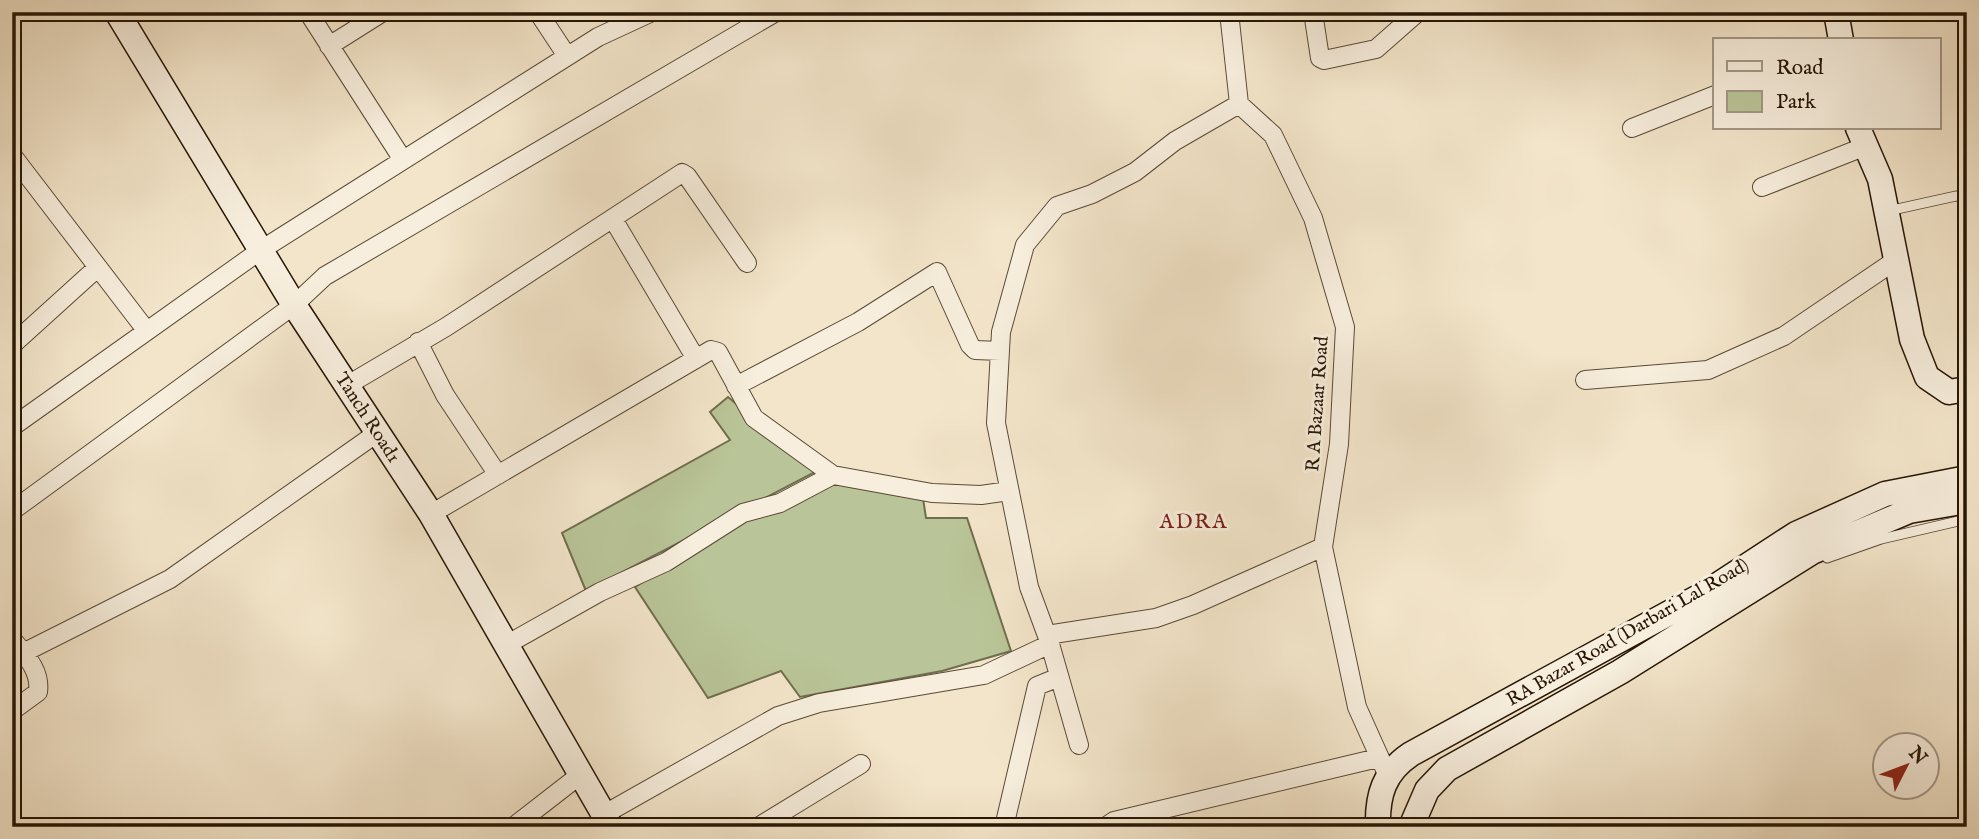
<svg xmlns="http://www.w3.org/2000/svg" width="1979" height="839" font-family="'IM FELL English',serif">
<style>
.green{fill:#b9c598;stroke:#706e4e;stroke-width:2}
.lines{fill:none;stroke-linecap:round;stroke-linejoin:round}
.lane-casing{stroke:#5a4a36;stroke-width:11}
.street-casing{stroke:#5a4a36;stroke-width:20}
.secondary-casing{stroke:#271605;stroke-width:27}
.lane{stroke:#f7eedd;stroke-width:9}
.street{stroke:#f7eedd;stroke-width:18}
.secondary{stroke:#f7eedd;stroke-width:24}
.labels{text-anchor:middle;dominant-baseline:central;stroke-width:6;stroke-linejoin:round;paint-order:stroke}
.street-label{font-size:19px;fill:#271605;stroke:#f7eedd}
.neighbourhood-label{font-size:21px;letter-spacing:2px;fill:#7a1f14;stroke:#f7eedd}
</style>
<rect width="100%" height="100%" fill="#f3e5ca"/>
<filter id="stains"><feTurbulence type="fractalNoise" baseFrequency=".00286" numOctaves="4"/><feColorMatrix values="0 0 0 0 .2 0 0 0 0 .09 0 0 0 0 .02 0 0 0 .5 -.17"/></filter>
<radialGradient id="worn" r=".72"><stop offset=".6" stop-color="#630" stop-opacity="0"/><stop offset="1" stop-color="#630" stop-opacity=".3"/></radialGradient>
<path class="green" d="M728 397 817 471 586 591 562 533 730 440 710 412Z
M838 481 923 498 926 518H967L1011 651 942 671 800 697 781 671 708 698 635 587 746 518Z"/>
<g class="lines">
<g class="lane-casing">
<path id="lane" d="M1888 211 1956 196 1967 198
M1827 558 1881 539 1967 519"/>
</g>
<g class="street-casing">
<path id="street" d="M308 12 403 160
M538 12 567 56
M1229 12 1239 104 1273 135 1313 218 1345 327 1339 444 1323 547 1357 707 1388 776
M1313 12 1320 58 1324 60 1376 49 1418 12
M329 46 383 12
M1632 128 1715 95
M12 155 146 330
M1762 187 1866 146
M613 219 696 359
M418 342 445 395 498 475
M12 345 97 268
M1585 380 1708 370 1784 336 1896 260
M346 386 446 327 682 173 687 176 747 263
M736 386 858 322 937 272 970 345 975 350 1000 351
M12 427 261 250 598 37 652 12
M12 511 294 305 325 276 776 12
M431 514 711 350 718 352 754 418 833 475
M1047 635 1156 618 1193 605 1323 547
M12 639C25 655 41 670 38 692L12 711
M506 645 600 592 666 562 743 513 780 503 833 475 932 493 981 495 1009 491
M23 653 170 579 377 433
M1079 745 1050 644 1029 587 996 423 1001 332 1025 245 1057 206 1092 194 1135 172 1175 141 1239 104
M603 815 778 716 819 703 984 675 1050 644
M513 827 580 775
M758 827 861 764
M1004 827 1037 686 1059 677
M1105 827 1114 821 1378 758"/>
</g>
<g class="secondary-casing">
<path id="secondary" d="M117 12 294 305 431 514 611 827
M1836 12 1841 40
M1858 128 1880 179 1912 339 1927 377 1949 392 1967 389
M1378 827C1377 795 1384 772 1411 754L1704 594 1796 534 1885 494 1967 478
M1411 827 1427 790 1447 769 1620 672 1812 552 1909 511 1967 501"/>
</g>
<use href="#lane" class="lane"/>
<use href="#street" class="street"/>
<use href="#secondary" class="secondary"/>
</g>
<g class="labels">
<g class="street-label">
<text transform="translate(1318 404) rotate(-86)">R A Bazaar Road</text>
<text transform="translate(367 418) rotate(57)">Tanch Road1</text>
<text transform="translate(1628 633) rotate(-30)">RA Bazar Road (Darbari Lal Road)</text>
</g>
<g class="neighbourhood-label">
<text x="1194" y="522">ADRA</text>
</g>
</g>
<rect width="1979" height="839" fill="none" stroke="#f3e5ca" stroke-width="42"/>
<rect x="14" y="14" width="1951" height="811" fill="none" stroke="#271605" stroke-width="3.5"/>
<rect x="21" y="21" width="1937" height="797" fill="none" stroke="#271605" stroke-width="2"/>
<rect x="1713" y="38" width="228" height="91" fill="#f7eedd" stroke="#a49887" stroke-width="2"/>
<rect x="1727" y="61" width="35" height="10" fill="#f7eedd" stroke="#a49887" stroke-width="2"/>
<text x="1776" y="74" font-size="21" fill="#271605">Road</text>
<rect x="1727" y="91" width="35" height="21" fill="#b9c598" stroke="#a49887" stroke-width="2"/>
<text x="1776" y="108" font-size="21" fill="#271605">Park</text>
<g transform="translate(1906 766) rotate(48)"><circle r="33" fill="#f7eedd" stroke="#a49887" stroke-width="2"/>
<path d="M0-5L12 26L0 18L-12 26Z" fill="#8f2418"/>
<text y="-10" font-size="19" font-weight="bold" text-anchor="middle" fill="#271605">N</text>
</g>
<rect width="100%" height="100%" filter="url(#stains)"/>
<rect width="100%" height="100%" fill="url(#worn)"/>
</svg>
